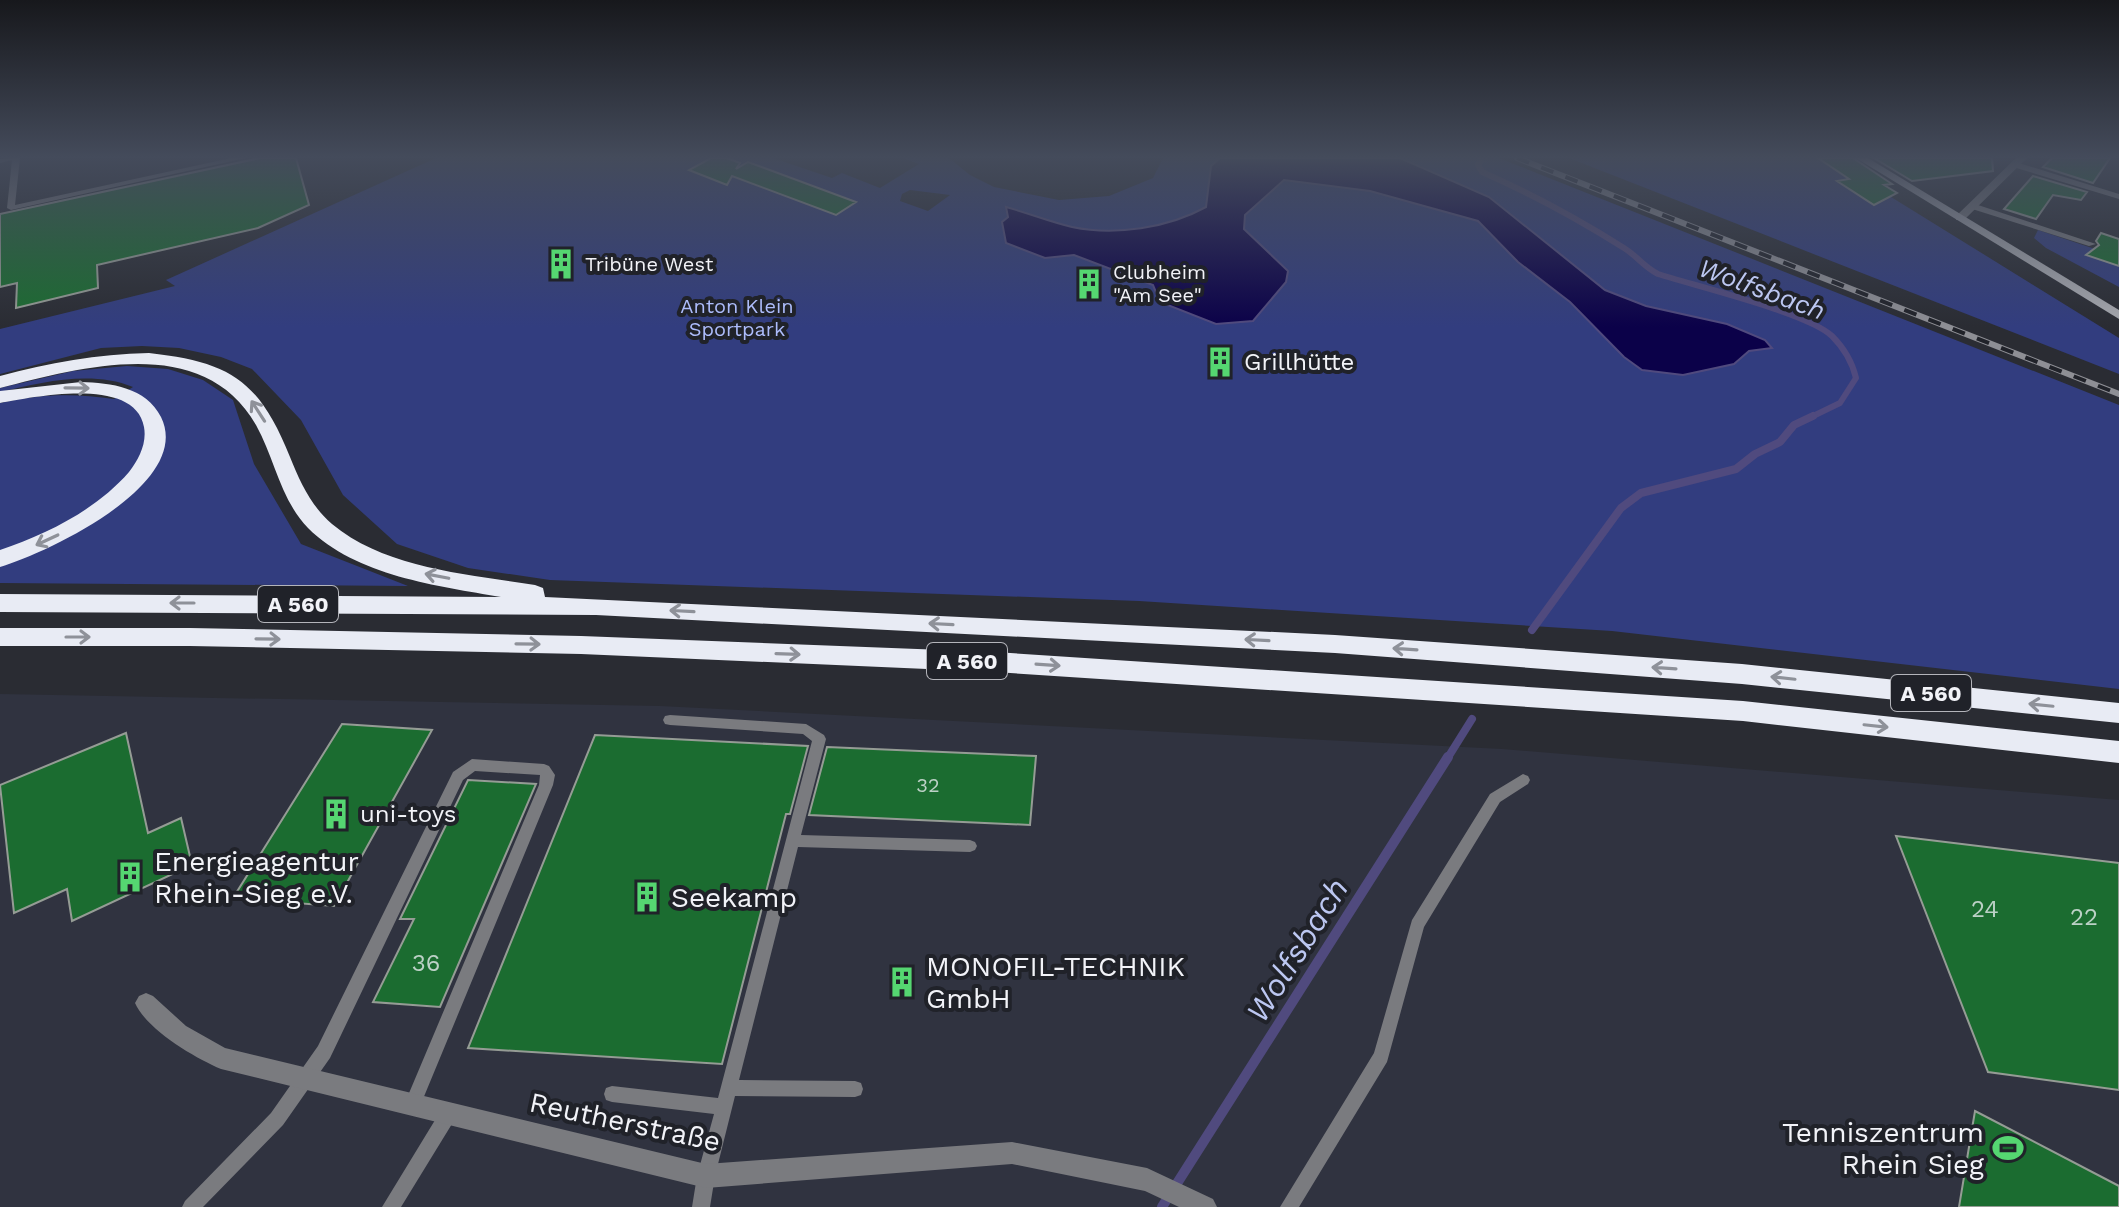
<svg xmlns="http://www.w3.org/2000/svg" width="2119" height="1207" font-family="'Work Sans',sans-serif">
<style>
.built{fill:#303340}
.green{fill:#323d7f;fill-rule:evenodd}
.water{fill:#0b0149;stroke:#504a7e;stroke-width:2}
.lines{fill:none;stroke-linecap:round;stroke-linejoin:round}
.stream-far2{stroke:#504a7e;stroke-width:6}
.stream-far1{stroke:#504a7e;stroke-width:8}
.stream{stroke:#504a7e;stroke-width:10}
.building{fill:#1b6c30;stroke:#959c95;stroke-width:2}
.lane{fill:#7a7b7f;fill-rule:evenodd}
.street{fill:#7a7b7f;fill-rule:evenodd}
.secondary{fill:#a6a8ae;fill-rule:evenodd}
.highway{fill:#e8ebf4;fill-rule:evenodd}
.rail-casing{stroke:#8e8f95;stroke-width:6}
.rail{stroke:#202229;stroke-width:4;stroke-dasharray:13;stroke-linecap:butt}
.oneway{stroke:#8e9199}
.labels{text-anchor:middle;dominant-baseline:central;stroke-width:8;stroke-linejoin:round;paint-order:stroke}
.far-poi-label{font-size:20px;fill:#f2f3f8;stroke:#202229;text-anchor:start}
.far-park-label{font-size:20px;fill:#adbcfb;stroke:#202229}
.number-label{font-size:20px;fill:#bcd1c6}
.shield{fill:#202229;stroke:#b3b4ba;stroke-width:2}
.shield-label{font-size:22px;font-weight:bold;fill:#f2f3f8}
.poi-label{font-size:24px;fill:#f2f3f8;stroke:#202229;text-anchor:start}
.near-number-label{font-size:24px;fill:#bcd1c6}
.water-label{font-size:26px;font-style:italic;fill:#bcc7f1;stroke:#202229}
.near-poi-label{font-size:28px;fill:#f2f3f8;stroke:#202229;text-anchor:start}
.near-street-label{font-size:28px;fill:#f2f3f8;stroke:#202229}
.near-water-label{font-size:32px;font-style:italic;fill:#bcc7f1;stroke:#202229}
</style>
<rect width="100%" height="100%" fill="#2a2c33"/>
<path class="built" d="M0 694 660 706 1502 749 2119 800V1207H0Z"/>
<path class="green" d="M436 158H773L832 178 842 173 880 188 919 164 902 158H949L970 175 994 187 1059 200 1109 196 1153 178 1163 158H1499L2119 405V689L1612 631 1139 601 550 580 468 568 397 544 343 495 301 420 252 369 221 357 179 348 142 346 101 348 0 374V329L175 286 166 280ZM910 190 950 195 928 211 900 201 902 194Z
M1569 158H1828L2119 338V374Z
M2038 230 2119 257V287L2046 248 2034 238Z
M127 366 168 369 203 380 233 400 254 464 301 544 408 586 0 583V403C39 394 74 393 114 399L133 387C92 370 42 382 0 392V388L73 371Z"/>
<path class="water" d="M1220 158H1400L1489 197 1605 290 1646 306 1727 324 1765 340 1772 348 1749 351 1734 364 1683 375 1642 370 1624 357 1570 302 1518 262 1478 221 1370 191 1284 180 1245 215 1244 229 1288 271 1286 282 1253 321 1216 324 1160 302 1153 285 1074 255 1045 258 1006 243 1002 222 1008 217 1006 207C1028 213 1050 222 1072 227 1115 236 1168 228 1206 207L1211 166Z"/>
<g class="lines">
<path class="stream-far2" d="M1481 160 1478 165 1482 172C1532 194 1578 219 1624 248 1637 256 1644 267 1658 274 1695 286 1808 313 1832 336 1845 349 1852 361 1856 378L1840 403 1809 418"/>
<path class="stream-far1" d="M1532 630 1621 508 1641 493 1736 469 1755 454 1780 442 1794 425 1813 416
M1447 759 1472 719"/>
<path class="stream" d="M1162 1207 1448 757"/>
</g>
<path class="building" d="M260 158H296L309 205 258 228 97 265 98 288 16 308 17 283 0 287V214Z
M711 158H727L740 163 736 169 748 162 856 202 836 215 732 176 727 185 689 170Z
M1818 158H1853L1892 184 1884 185 1897 193 1874 205 1837 181 1849 179Z
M1874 158H1992L1993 171 1912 181Z
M2052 158H2110L2093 183 2043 167Z
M2033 176 2087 192 2081 200 2053 195 2036 219 2004 209Z
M2101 233 2119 239V266L2086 255 2099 245 2096 241Z
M342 724 432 730 334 906 233 898Z
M126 733 148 833 181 818 192 865 72 921 67 889 14 913 0 785Z
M595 735 808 746 790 814H786L722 1064 468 1048Z
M827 747 1036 756 1030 825 809 815Z
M468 780 536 784 440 1007 373 1002 414 919H400Z
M1896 836 2119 863V1090L1988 1072Z
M1975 1111 2119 1186V1207H1959Z"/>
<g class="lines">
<path class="lane" d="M20 158 15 205 231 158H246L11 210 7 208 12 160 0 163V159Z
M2013 163H2019L2119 194V199L2013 167Z
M1969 204H1975L2096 244 2089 246 1969 208Z
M670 715 806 724 824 735 826 739 801 835 970 840 975 842 977 846 975 850 970 852 798 847 739 1080 855 1081 861 1083 863 1089 861 1095 855 1097 735 1096 715 1176 710 1207H692L697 1176 714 1114 612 1102 606 1100 604 1094 606 1088 612 1086 718 1098 812 741 803 734 670 725 665 724 663 720 665 716Z
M472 759 544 764 549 766 555 775 553 785 418 1111 412 1113 406 1111 404 1105 539 785 540 775 475 771 463 780 330 1058 283 1125 203 1207H182L185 1201 271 1113 318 1046 453 772Z
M1523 774 1528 776 1530 780 1528 784 1500 802 1424 927 1387 1062 1299 1207H1280L1374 1053 1412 920 1490 794Z
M449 1105 455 1107 457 1113 455 1119 401 1207H382L443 1107Z"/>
<path class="street" d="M2016 158H2027L1964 220H1956V216Z
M146 993 153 996 186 1026 225 1048 706 1164 1012 1142 1147 1168 1213 1199 1217 1207H1179L1145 1191 1012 1164 706 1188 221 1069C195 1058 147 1030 135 1003L139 996Z"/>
<path class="secondary" d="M1856 158H1868L2119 310V319Z"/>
<path class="highway" d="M149 353C230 362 259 380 290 457 300 482 311 506 332 524 386 569 468 574 535 585L543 588 545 597 1335 635 1742 664 2119 703V723L1742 684 1335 653 596 615 0 612V594L501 597C438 586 356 576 308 528 280 499 275 459 256 425 203 333 84 367 0 388V376C49 363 97 354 149 353Z
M81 382C111 383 146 387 161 417 194 484 47 553 0 567V550C47 534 96 510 129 472 139 459 147 443 144 427 135 376 34 397 0 403V391Z
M0 628H190L581 636 995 652 1743 701 2119 741V763L1743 721 995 672 581 654 190 646H0Z"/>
<g class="rail-casing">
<path id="rail" d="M1517 158 2119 394"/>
</g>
<use href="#rail" class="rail"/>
</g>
<defs><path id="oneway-shaft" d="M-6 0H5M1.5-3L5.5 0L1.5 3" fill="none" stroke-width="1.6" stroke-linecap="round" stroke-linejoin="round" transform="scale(2)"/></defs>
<g class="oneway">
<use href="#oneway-shaft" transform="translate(77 388) rotate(1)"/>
<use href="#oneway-shaft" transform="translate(258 411) rotate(-123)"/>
<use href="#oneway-shaft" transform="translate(47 540) rotate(155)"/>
<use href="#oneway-shaft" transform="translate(437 576) rotate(-169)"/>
<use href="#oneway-shaft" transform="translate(182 603) rotate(180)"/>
<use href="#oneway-shaft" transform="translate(682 611) rotate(-177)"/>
<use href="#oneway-shaft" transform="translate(941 624) rotate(-177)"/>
<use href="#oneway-shaft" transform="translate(78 637)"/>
<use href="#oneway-shaft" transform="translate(268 639) rotate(1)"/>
<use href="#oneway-shaft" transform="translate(1257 640) rotate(-177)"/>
<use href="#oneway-shaft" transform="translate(528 644) rotate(1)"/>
<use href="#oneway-shaft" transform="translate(1405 649) rotate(-176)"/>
<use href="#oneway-shaft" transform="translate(788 654) rotate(2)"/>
<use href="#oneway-shaft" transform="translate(1048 665) rotate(4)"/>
<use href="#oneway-shaft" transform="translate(1664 668) rotate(-176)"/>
<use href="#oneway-shaft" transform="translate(1783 678) rotate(-174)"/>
<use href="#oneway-shaft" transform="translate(2041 705) rotate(-174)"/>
<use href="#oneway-shaft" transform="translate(1876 726) rotate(6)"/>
</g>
<linearGradient id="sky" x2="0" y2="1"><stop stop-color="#17181c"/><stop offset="0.48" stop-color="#444b5b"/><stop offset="1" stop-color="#444b5b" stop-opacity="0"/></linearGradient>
<rect width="2119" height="327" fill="url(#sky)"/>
<defs>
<g id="building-bare" transform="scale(2.4)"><path d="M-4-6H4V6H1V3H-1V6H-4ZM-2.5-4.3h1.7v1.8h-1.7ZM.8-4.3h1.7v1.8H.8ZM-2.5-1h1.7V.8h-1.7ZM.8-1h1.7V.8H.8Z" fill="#55d671" stroke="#202229" stroke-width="2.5" paint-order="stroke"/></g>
<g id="stadium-bare" transform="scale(2.4)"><path d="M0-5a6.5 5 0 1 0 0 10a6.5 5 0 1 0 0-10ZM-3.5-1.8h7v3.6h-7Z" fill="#55d671" stroke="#202229" stroke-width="2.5" paint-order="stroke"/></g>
</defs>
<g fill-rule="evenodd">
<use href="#building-bare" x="561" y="264"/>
<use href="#building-bare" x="1089" y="284"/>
<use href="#building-bare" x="1220" y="362"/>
<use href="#building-bare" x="336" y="814"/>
<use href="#building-bare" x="130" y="877"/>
<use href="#building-bare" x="647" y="897"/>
<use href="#building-bare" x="902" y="982"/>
<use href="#stadium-bare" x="2008" y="1148"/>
</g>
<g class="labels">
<g class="far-poi-label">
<text x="585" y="264">Tribüne West</text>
<text x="1113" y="272">Clubheim<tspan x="1113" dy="23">"Am See"</tspan></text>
</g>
<g class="far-park-label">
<text x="737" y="306">Anton Klein<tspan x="737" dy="23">Sportpark</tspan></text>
</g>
<g class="number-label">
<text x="928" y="785">32</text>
</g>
<g class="shield">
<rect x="258" y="586" width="80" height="36" rx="6"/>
<rect x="927" y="643" width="80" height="36" rx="6"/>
<rect x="1891" y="675" width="80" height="36" rx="6"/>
</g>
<g class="shield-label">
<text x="298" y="604">A 560</text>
<text x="967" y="661">A 560</text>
<text x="1931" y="693">A 560</text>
</g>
<g class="poi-label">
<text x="1244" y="362">Grillhütte</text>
<text x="360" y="814">uni-toys</text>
</g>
<g class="near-number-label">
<text x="1985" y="909">24</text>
<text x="2084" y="917">22</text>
<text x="426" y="963">36</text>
</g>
<g class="water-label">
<text transform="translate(1762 289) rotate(20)">Wolfsbach</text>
</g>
<g class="near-poi-label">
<text x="154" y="861">Energieagentur<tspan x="154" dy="32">Rhein-Sieg e.V.</tspan></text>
<text x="671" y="897">Seekamp</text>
<text x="926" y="966">MONOFIL-TECHNIK<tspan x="926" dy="32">GmbH</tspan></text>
<text x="1984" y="1132" text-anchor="end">Tenniszentrum<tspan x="1984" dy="32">Rhein Sieg</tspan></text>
</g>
<g class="near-street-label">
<text transform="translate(625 1122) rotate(12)">Reutherstraße</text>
</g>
<g class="near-water-label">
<text transform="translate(1297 950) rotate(-58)">Wolfsbach</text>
</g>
</g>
</svg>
